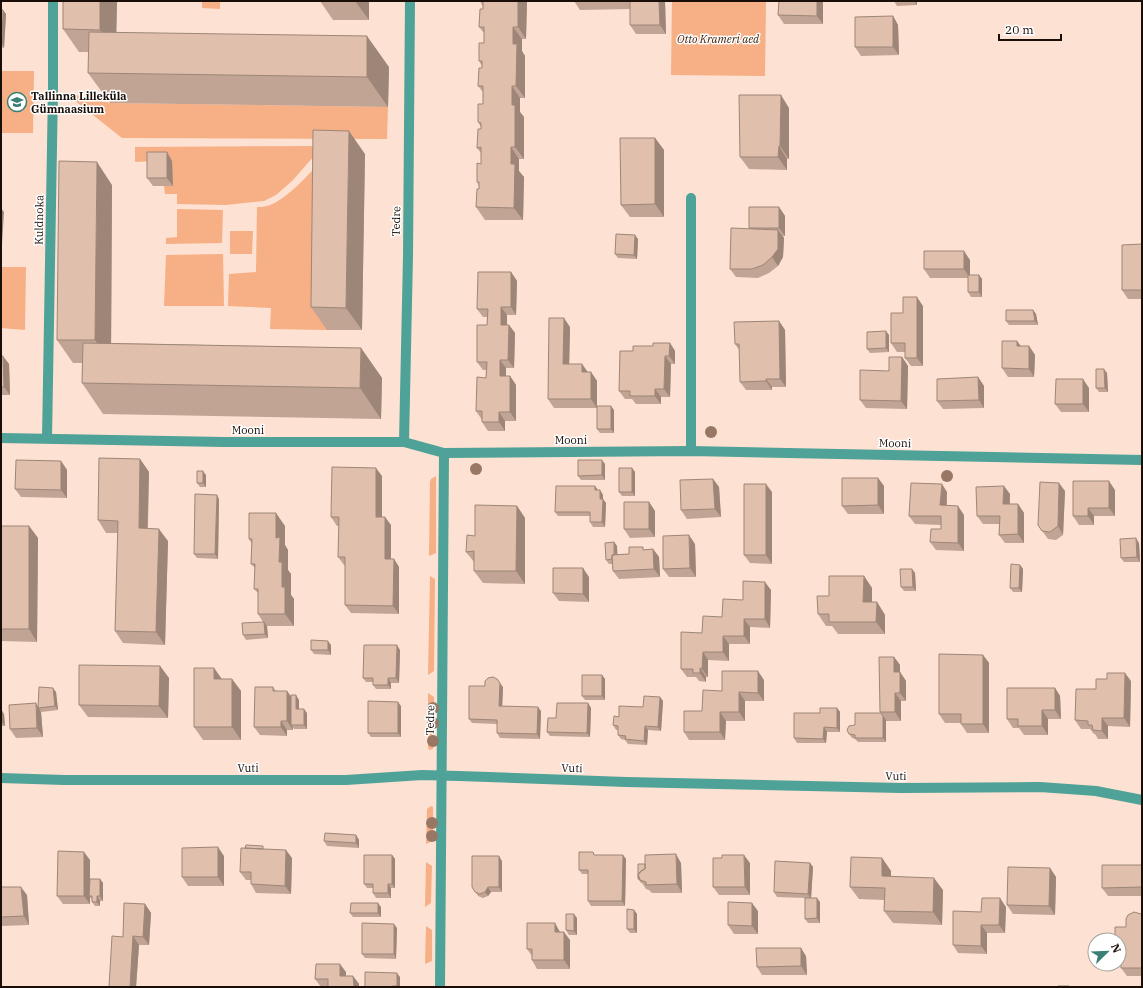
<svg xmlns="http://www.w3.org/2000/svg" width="1143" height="988" font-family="'IBM Plex Serif',serif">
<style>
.green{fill:#f7af85}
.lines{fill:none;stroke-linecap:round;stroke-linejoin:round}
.lane{stroke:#4ea297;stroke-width:10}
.street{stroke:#4ea297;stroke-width:10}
.tree{fill:#987865}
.wall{fill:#c1a494}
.shaded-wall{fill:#9d8678}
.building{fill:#e0bfac;stroke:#9d8678}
.labels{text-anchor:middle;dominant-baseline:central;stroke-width:3;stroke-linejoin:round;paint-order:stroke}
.park-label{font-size:11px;font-style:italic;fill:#45220c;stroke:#fff}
.poi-label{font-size:11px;font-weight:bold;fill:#1a0e08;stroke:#fff;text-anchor:start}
.street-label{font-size:11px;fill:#1a0e08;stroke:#fff}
</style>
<rect width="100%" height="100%" fill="#fde1d2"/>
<path class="green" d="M202 1H220V9L202 8Z
M672 1H766L765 76 671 75Z
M1 71H34L33 133H1Z
M64 92 110 103 388 107 387 139 122 138Z
M323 146 292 181 276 195 264 201 226 205 177 204V194H165L164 186H173L153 161 135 162V147Z
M329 153 327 330 270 329 271 308 228 306 229 274 256 272 257 207C260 207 264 207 267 206 287 201 314 168 329 153Z
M177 209 223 210 222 243 166 244V238L177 237Z
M230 231H253L252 254H230Z
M223 254 224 306H164L166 255Z
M1 267H26L25 330 1 328Z
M436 476V553L429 556 430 482 431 479Z
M430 576 435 579 434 671 428 675Z
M428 693 434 697 433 749 429 750 428 747Z
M431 806 433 807V841L426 844 427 809Z
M426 862 432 866 431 903 425 907Z
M426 926 432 930V961L425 964Z"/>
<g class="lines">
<path class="lane" d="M691 198V451"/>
<path class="street" d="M1 438 224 442H404L444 453 691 451 1142 460
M47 439 53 88V1
M404 442 408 256 410 1
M1 778 64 780H346L422 775 459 776 626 782 901 788 1040 787 1096 791 1142 800
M440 987 444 453"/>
</g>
<g class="tree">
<circle cx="711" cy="432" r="6"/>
<circle cx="476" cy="469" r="6"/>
<circle cx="947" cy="476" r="6"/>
<circle cx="433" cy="708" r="6"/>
<circle cx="433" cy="723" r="6"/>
<circle cx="433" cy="741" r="6"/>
<circle cx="432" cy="823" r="6"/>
<circle cx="432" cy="836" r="6"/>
</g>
<path class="wall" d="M63 1H117L116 33 389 67 388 107 110 103 88 73 89 52H79L63 29Z
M320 1H369V20H333Z
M480 1H527L526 39H522V51L525 56V98H520V112L524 117V159H519V171L524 177 523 220H485L476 207 479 189V186L477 182 481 164V153L477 148 481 129V127L478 122 483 104V92L478 86 482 66 479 61 484 43V33L479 27 483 9V7Z
M574 1H665L666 34H636L630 25V9L580 10Z
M779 1H823V24H784L778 15Z
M894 1H917V5L897 6Z
M1 9 6 14 4 48 1 47Z
M893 16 898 25 899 55 861 56 855 47Z
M789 108V159H787V170L749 169 740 157Z
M655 138 664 150V217H630L621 205Z
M167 152 172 161 173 186H153L147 178Z
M365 154 362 330H327L311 307Z
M112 185 111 343 361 348 382 378 381 419 103 414 82 383V363H73L57 340Z
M779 207 785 216V236H783L784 238 783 257 778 266 769 273 758 278 736 277 730 269 750 229 749 228Z
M638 239 637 259 618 258 615 254Z
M1142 244V299H1128L1122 290Z
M970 260V275H979L982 279V297H971L968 292V278H930L924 269Z
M511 272 517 281 516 315H507V325H509L515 333 514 368H506V376H510L516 385V421H505V431H488L482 422V420L476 411 486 378 487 370H483L477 362 487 325V317H483L477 309Z
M923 306V366H911L905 358V352H897L891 343 903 313Z
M1033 310 1036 314 1038 325H1009L1006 321Z
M779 321 785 330 786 387H772V390H746L740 382V351L735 344Z
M570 327 569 364H582L588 372H591L597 381V408H554L548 399Z
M889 335V352L870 353 867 349Z
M1017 341 1021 346H1029L1035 355 1034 377H1008L1002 368Z
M670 343 675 351V364H671L670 397H661V404H636L632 399H625L619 391 633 351Z
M1 356 9 364 10 395H1Z
M902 357 908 366 907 409 866 408 860 400Z
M1107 373 1108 392H1099L1096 388Z
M978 377 984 386V408L943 409 937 401Z
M1089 388V412H1061L1055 404Z
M614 410V433H600L597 429Z
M140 459 149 472 148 529 168 541 165 645 123 643 115 631 118 533H106L98 520Z
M61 461 67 470V498L21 497 15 489Z
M605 464V480H581L578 476Z
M632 468 635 472V496H622L619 492Z
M206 475V487H200L197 483Z
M382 476V517L391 525V559H394L399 567V614L351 613 345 605V565H344L338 557 339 526H337L331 517Z
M878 478 884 486V514H848L842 506Z
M713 479 719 487 721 517 687 519 681 510Z
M598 490H600L603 495V499L606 503 605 527H593L590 522V516H558L555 512Z
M1115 490V516H1094V525H1079L1073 516Z
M1065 491 1063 535 1056 540 1048 539 1038 525Z
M772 492V564L750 563 744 555Z
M947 492V506L964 515V551L936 550 930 542 941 529V525L915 524 909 516Z
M1010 494V504H1018L1024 513V543H1005L999 535 1000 524H983L977 516Z
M219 499 218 559 197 558 194 554Z
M649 502 655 511V537L630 538 624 529Z
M517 506 525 518V584L483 583 474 571V562L466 552 475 536Z
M1 526H29L38 538 37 642 1 641Z
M285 526V545L288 550V570L291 574V595L294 599V626H267L268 638 246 640 243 635 263 622 258 614V593L254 589 255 568 251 564 252 544 249 539Z
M614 542 617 546V555L629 554 645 550 653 549 659 557 660 577 619 579 613 571 612 564H609L606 560Z
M1139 543 1140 562H1124L1121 558Z
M695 544 696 577H669L663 569Z
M1020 565 1023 569 1022 592H1013L1010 588Z
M912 569 915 573 916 591H904L901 587Z
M864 576 872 588V602H877L885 615V634H838L832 626H826L818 614 829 596Z
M589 577V602L559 601 553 593Z
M771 590 770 628 750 627V644H729V661L708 660V677H706V682L699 681 696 677H687L681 669 702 633 743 600Z
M331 645V655L314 654 311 650Z
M400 650 399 683H391V689H376L373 685V682H366L363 678Z
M983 655 989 663V733H967L961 724V723H945L939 714Z
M894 657 900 665V672L906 681V701H901V721H886V720V742H858L855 739 852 738 849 734 855 725 881 713 880 712Z
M160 666 169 678 168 718 88 717 79 705Z
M214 668 222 679H232L241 691V740H203L194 727Z
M602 675 605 679V700H585L582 696Z
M764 680V701H745V721H726L725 740H689L684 732 722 691Z
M1131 681 1130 727 1108 726V739H1098L1095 734H1094L1090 729H1081L1075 720 1096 689Z
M273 687 276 691H287L291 696 299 700V709L307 713V729H294L293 727V730H287V736L260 735 254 727Z
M503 687 502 706 541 711 540 739 500 738 497 733V724L472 723 469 719Z
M1055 688 1060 696 1061 719H1048V735H1024L1019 728H1013L1007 719Z
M56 692 58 710 41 712 38 708Z
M660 697 663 701 661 731 648 730 647 745 628 744 625 740 621 739 618 735V730H616L613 725 619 717 643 707Z
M588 703 591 708 590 737 550 736 547 732 556 718Z
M401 706V737H371L368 733Z
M837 708 840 712V732H827L826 743H797L794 738 820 713Z
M1 709 4 714 5 726H1Z
M41 712 43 737 16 738 10 729Z
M356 835 359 840V848L327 846 324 841Z
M265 849 292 858 291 894 256 893 251 884V880H246L240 872Z
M392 855 395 859V888H391V898H376L373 893V888H367L364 884Z
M596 855H623L626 859 625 906H591L588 901V874H582L579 870Z
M224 856V886H188L182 877Z
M882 858 891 871V876L943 890 942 925 893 923 884 911V900L859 899 850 887Z
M90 860V879H100L103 883V901H100V906H95L92 902V900L90 897V904H63L57 896Z
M502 861V892H491L488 896 483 898 478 896 472 887Z
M681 863 682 893H652L649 890 646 889 642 883H641L638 879Z
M750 863V895H719L713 887Z
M810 863 813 867 811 898 820 902V923H808L805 919V898L777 897 774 892Z
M1142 865V896H1108L1102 888Z
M1050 868 1056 877 1055 915 1013 914 1007 905Z
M1 887 27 895 29 925 1 926Z
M145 904 151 913 149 945H139L136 987H109L123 937Z
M381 907V917H353L350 913Z
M1006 907 1005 933H987V954L958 953 953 945 981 912Z
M634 910 637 914V933H630L627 929Z
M758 911V934H734L728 925Z
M1142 915V976H1127L1121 968V962L1119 960V940L1126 927Z
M577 918V935H569L566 930Z
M397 928 396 959 365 958 362 954Z
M560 932 570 940V969H537L532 960V956L527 949Z
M806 956 807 975H762L757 967Z
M346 972V976H353L359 984V987H321L315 979Z"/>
<path class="shaded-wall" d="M100 1H117L116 52 100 30Z
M355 1H369V20Z
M518 1H527L526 39 518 27Z
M659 1H665L666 34 660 25Z
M817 1H823V24L817 16Z
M914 1H917V5Z
M3 10 6 14 4 48 2 43Z
M893 16 898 25 899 55 893 47Z
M513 27 522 39V51L525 56V98L516 86 513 44Z
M367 36 389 67 388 107 367 77Z
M512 86 520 98V112L524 117V159L515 147 512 105Z
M781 95 789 108V159L780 146Z
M349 131 365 154 362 330 346 308Z
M655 138 664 150V217L655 204Z
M779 146 787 159V170L778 157Z
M511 147 519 159V171L524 177 523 220 514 208 511 164Z
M167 152 172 161 173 186 167 178Z
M1 155V156L2 189 1 187Z
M97 162 112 185 111 363 95 340Z
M779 207 785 216V236L779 228Z
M1 208 4 212 1 261Z
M778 230 784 238 783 257 778 266 772 257Z
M635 235 638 239 637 259 634 255Z
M964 251 970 260V278L964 269Z
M511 272 517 281 516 315 511 307Z
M979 275 982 279V297L979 292Z
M917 297 923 306V366L917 358Z
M501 307 507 315V333L501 325Z
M1033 310 1036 314 1038 325 1035 321Z
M564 318 570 327 569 372 563 364Z
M779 321 785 330 786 387 780 379Z
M509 325 515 333 514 368 508 360Z
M886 331 889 335V352L886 348Z
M1017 341 1023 350 1017 346Z
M670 343 675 351V364L669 356Z
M1029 346 1035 355 1034 377 1029 369Z
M361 348 382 378 381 419 360 388Z
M3 356 9 364 10 395 4 387Z
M665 356 671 364 670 397 664 389Z
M902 357 908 366 907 409 901 401Z
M500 360 506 368V384L500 376Z
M582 364 588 373 582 372Z
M1104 369 1107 373 1108 392 1105 388Z
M591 372 597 381V408L591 399Z
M510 376 516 385V421L510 412Z
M978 377 984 386V408L979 400Z
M766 379 772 387V390L766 381Z
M1083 379 1089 388V412L1083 404Z
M655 389 661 397V404L655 396Z
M611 406 614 410V433L611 429Z
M499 412 505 421V431L499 422Z
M140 459 149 472 147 541 139 528Z
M602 460 605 464V480L602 475Z
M61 461 67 470V498L61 490Z
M376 468 382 476V525L376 517Z
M632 468 635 472V496L632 492Z
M203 471 206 475V487L203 483Z
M878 478 884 486V514L878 505Z
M713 479 719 487 721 517 715 509Z
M1109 481 1115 490V516L1109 508Z
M1059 483 1065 491 1063 535 1058 526Z
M766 484 772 492V564L766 555Z
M942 484 947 492 946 514 940 505Z
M595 486 598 490V495L595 490Z
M1004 486 1010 494 1009 513 1003 504Z
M600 490 603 495V499L606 503 605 527 602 522 600 499Z
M217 495 219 499 218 559 215 554Z
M649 502 655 511V537L649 529Z
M1018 504 1024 513V543L1018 534Z
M517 506 525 518V584L516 571Z
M958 506 964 515V551L958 543Z
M1088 508 1094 516V525L1088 516Z
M276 513 285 526V545L288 550V570L291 574V595L294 599V626L285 614 276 538Z
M385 517 391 525V567L385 559Z
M29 526 38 538 37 642 29 629Z
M159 529 168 541 165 645 156 632Z
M689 535 695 544 696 577 690 568Z
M1136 538 1139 543 1140 562 1137 557Z
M614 542 617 546 618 564 615 559Z
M653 549 659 557 660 577 654 569Z
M394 559 399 567V614L393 606Z
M1020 565 1023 569 1022 592 1019 588Z
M583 568 589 577V602L583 594Z
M912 569 915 573 916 591 913 587Z
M864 576 872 588V614L863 602Z
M765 582 771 590 770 628 765 619Z
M877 602 885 615V634L876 622Z
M744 619 750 627V644L744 636Z
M264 622 267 626 268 638 265 634Z
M723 636 729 644V661L723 652Z
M328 641 331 645V655L328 650Z
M397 645 400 650 399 683 396 678Z
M703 652 708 660V677L702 669Z
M983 655 989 663V733L983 724Z
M894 657 900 665V681L894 672Z
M160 666 169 678 168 718 159 706Z
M214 668 223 681 214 679Z
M700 668 706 677V682L700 673Z
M758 671 764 680V701L758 693Z
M900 672 906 681V701L900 693Z
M1125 673 1131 681 1130 727 1124 718Z
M602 675 605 679V700L602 696Z
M388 678 391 683V689L388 685Z
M232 679 241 691V740L232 727Z
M497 679 503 687 502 710 499 706Z
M53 688 56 692 58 710 55 706Z
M1055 688 1060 696 1061 719 1055 710Z
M287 691 293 700 291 725 293 727V730L287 721Z
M739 692 745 701V721L739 712Z
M895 693 901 701V721L895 712Z
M296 695 299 700V713L296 709Z
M660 697 663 701 661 731 658 727Z
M398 702 401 706V737L398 733Z
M36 703 41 712 43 737 37 728Z
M588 703 591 708 590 737 587 733Z
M538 707 541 711 540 739 537 734Z
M837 708 840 712V732L837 728Z
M1 709 4 714 5 726 2 722Z
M304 709 307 713V729L304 725Z
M1042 710 1048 719V735L1042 726Z
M720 712 726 721 725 740 720 732Z
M883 716 886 720V742L883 738Z
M1102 718 1108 726V739L1102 731Z
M281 721 287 730V736L281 727Z
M645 726 648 730 647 745 644 741Z
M824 727 827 732 826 743 823 739Z
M356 835 359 840V848L356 843Z
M218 847 224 856V886L218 877Z
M286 850 292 858 291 894 285 886Z
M84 852 90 860V904L84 896Z
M676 854 681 863 682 893 677 884Z
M392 855 395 859V888L392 884Z
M623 855 626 859 625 906 622 901Z
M744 855 750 863V895L745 887Z
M499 856 502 861V892L499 887Z
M882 858 891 871V888L882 876Z
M810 863 813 867 811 899 808 894Z
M1050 868 1056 877 1055 915 1049 906Z
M934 878 943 890 942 925 933 912Z
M100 879 103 883V901L100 896Z
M388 884 391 888V898L388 893Z
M21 887 27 895 29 925 24 916Z
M488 887 491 892 488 896 485 892Z
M97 896 100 901V906L97 902Z
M817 898 820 902V923L817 918Z
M1000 898 1006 907 1005 933 999 925Z
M378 903 381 907V917L378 913Z
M752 903 758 911V934L752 926Z
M145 904 151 913 149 945 143 937Z
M634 910 637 914V933L634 929Z
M574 914 577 918V935L574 931Z
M555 923 560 932H555Z
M394 924 397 928 396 959 394 954Z
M981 925 987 933V954L981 946Z
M564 932 570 940V969L564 960Z
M133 936 139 945 136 987H130Z
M801 948 806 956 807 975 801 966Z
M340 964 346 972V984L340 976Z
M397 973 400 977V987H398L397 986Z
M353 976 359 984V987H354Z"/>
<path class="building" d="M63 1H100V30L63 29Z
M480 1H518V27H513V44H517L516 86H512V105H515V147H511V164H515L514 208 476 207 477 189H479V182H477V163L481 164V147L477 148 478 129H481V123L478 122V104H483V86H478L479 68H482V61H479V43H484V27H479L480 9H483V2Z
M630 1H659L660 25H630Z
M779 1H817V16L778 15Z
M1 9 3 10 2 43H1Z
M893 16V47H855V17Z
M89 32 367 36V77L88 73Z
M739 95H781L780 146H779L778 157H740Z
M313 130 349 131 346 308 311 307Z
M620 138H655V204L621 205Z
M147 152H167V178H147Z
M59 161 97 162 95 340H57Z
M749 207H779V228H749Z
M731 228 778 230V249L772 257 763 265 752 269H730Z
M616 234 635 235 634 255 615 254Z
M1142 244V290H1122V245Z
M924 251H964V269H924Z
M478 272H511V307H501V325H509L508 360H500V376H510V412H499V422H482V411H476L477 377 486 378 487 362H477V325H487L488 309H477Z
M968 275H979V292H968Z
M903 297H917V358H905V343H891V313H903Z
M1006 310H1033L1035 321H1006Z
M549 318H564L563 364H582V372H591V399H548Z
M779 321 780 379H766V381L740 382 739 344H735L734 322Z
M886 331V348L867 349V332Z
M1002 341H1017V346H1029V369L1002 368Z
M83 343 361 348 360 388 82 383Z
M653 343H670L669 356H665L664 389H655V396H630V391H619L620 351H633V346H653Z
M1 356H3L4 387H1Z
M889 357H902L901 401 860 400V370L889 371Z
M1096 369H1104L1105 388H1096Z
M978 377 979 400 937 401V379Z
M1056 379H1083V404H1055Z
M597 406H611V429H597Z
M99 458 140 459 139 528 159 529 156 632 115 631 118 521 98 520Z
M16 460 61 461V490L15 489Z
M578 460H602V475L578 476Z
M332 467 376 468V517H385V559H394L393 606 345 605V557H338L339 517H331Z
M619 468H632V492H619Z
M197 471H203V483H197Z
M842 478H878V505L842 506Z
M713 479 715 509 681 510 680 480Z
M1073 481H1109V508H1088V516H1073Z
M1040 482 1059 483 1058 526 1050 532 1042 531 1038 525Z
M911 483 942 484 940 505 958 506V543L930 542 931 529H941V516H909Z
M744 484H766V555H744Z
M556 486H595V490H600V499H603L602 522H590V512H555Z
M1004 486 1003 504H1018V534L999 535 1000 516H977L976 487Z
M195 494 217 495 215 554H194Z
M624 502H649V529H624Z
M475 505 517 506 516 571H474V551L466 552 467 535 475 536Z
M249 513H276V538L280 537 279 562H282V587H285V614H258V589H254L255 564H251L252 539H249Z
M1 526H29V629H1Z
M689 535 690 568 663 569V536Z
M1136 538 1137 557 1121 558 1120 539Z
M614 542V555H612V559L606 560 605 543Z
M629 547H643V550L653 549 654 569 613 571 612 555 629 554Z
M1011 564 1020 565 1019 588H1010Z
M553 568H583V594L553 593Z
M900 569H912L913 587H901Z
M829 576H864L863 602H877L876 622H829V614H818L817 596H829Z
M743 581 765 582V619H744V636H723V652H703L702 669 700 668V673H693V669H681V632L702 633 703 616 722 617 723 599 743 600Z
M264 622 265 634 243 635 242 623Z
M311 640 328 641V650H311Z
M364 645H397L396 678H388V685H373V678H363Z
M939 654 983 655V724H961V714H939Z
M879 657H894V672H900V693H895V712H880Z
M79 665 160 666 159 706 79 705Z
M194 668H214V679H232V727H194Z
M722 671H758V693L739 692V712H720V732H684V711H702L703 690 722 691Z
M1107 673H1125L1124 718H1102V731L1093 730 1092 725H1088V721L1075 720 1076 689H1096V679H1107Z
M582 675H602V696H582Z
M493 677 497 679 500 683 499 706 538 707 537 734 497 733V720L469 719V686H485V681L488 678Z
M39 687 53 688 55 706 38 708Z
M255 687H273V691H287V721H281V727H254Z
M1007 688H1055V710H1042V726H1018V719H1007Z
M291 695H296V709H304V725H291Z
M644 696 660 697 658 727 645 726 644 741 625 739 626 736 618 735V726L613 725 614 716 619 717V706L643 707Z
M368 701 398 702V733H368Z
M36 703 37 728 10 729 9 705Z
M557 703H588L587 733 547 732 548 718H556Z
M820 708H837V728L824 727 823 739 794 738V713H820Z
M1 709 2 722H1Z
M855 713H881L883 716V738H855V735L849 734 847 730 849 726 855 725Z
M325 833 356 835V843L324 841Z
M246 845 263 846V849L245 848Z
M218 847V877H182V848Z
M241 848 286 850 285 886 251 884V872H240Z
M58 851 84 852V896H57Z
M579 852H593L594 855H623L622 901H588V870H579Z
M676 854 677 884 646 885V882L640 880 638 875 641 871 645 869V855Z
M364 855H392V884H388V893H373V884H364Z
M722 855H744L745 887H713V858H722Z
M472 856H499V887H488L485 892 480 894 475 892 472 887Z
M851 857 882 858V876L934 878 933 912 884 911 885 888 850 887Z
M775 861 810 863 808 894 774 892Z
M638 864H645V869L641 871 638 875 640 879H638Z
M1102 865H1142V887L1102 888Z
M1008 867 1050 868 1049 906 1007 905Z
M90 879H100V896H97V902H92V896H89Z
M1 887H21L24 916 1 917Z
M805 898H817V918L805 919Z
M982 898H1000L999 925H981V946L953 945V911L981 912Z
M728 902 752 903V926L728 925Z
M124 903 145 904 143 937 133 936 130 987H109L112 936 123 937Z
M351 903H378V913H350Z
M627 909 634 910V929H627Z
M1134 912 1141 914 1142 915V968H1121V954H1119V940H1115V927H1126V919L1128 915Z
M566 914H574V931L566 930Z
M362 923 394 924V954H362Z
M527 923H555V932H564V960H532V949H527Z
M756 948H801V966L757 967Z
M316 964H340V976H353L354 987H328V979H315Z
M365 972 397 973V986H392V987H365Z
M1058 986H1069V987H1058Z"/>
<defs>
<g id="school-ring" transform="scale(1)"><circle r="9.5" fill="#fff" stroke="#397f75" stroke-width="1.5"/><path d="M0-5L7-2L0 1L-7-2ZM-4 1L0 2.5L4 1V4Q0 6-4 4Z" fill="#397f75"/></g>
</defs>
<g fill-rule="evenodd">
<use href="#school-ring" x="17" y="102"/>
</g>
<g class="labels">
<g class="park-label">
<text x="718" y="39">Otto Krameri aed</text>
</g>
<g class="poi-label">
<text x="31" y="96">Tallinna Lilleküla<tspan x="31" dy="13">Gümnaasium</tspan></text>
</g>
<g class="street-label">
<text transform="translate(39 220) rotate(-89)">Kuldnoka</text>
<text transform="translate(396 221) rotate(-89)">Tedre</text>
<text x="248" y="430">Mooni</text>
<text x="571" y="440">Mooni</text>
<text transform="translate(895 443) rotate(1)">Mooni</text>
<text transform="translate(430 720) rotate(-89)">Tedre</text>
<text x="248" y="768">Vuti</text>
<text transform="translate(572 768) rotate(2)">Vuti</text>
<text transform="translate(896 776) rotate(1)">Vuti</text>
</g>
</g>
<rect width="1143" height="988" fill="none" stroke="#1a0e08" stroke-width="4"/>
<g transform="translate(1107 952) rotate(67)"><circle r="19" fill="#ffffff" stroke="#a39f9c"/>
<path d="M0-3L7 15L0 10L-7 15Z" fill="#397f75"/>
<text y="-6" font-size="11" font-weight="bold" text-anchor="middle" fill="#1a0e08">N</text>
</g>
<path d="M999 34v6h62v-6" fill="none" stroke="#1a0e08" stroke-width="2"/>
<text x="1005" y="34" font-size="12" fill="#1a0e08" stroke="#ffffff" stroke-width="3" paint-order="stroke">20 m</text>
</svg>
